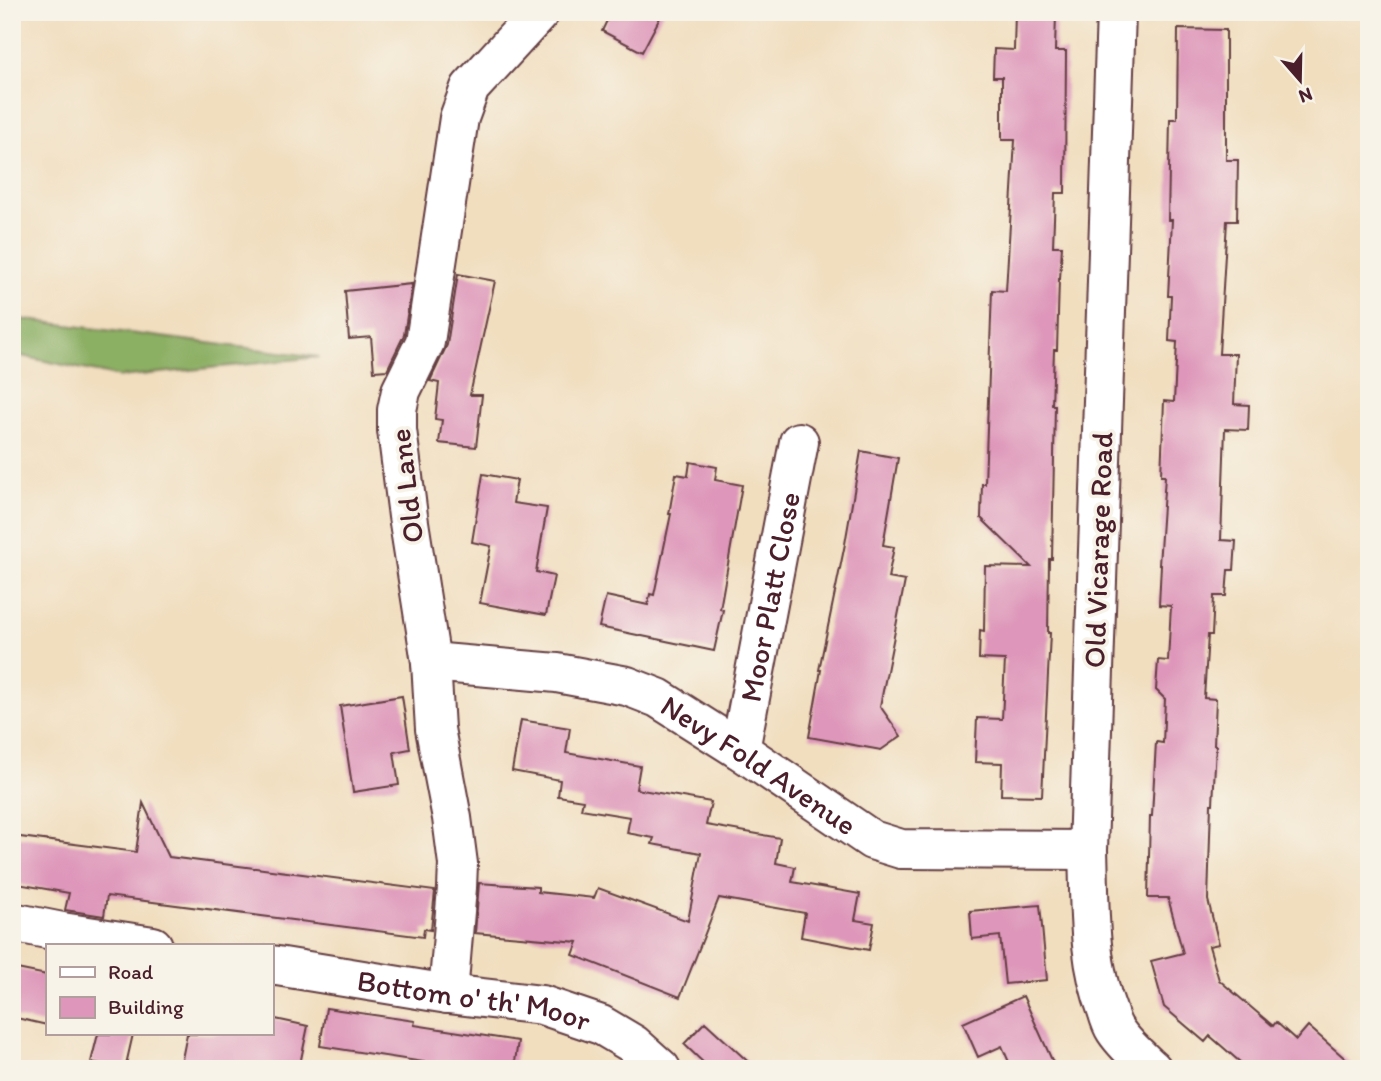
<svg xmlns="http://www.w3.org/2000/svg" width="1381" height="1081" font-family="Itim,sans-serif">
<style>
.forest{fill:#8baf63;stroke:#6a6747;stroke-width:2}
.building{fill:#de97ba}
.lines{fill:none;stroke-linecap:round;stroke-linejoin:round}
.minor-casing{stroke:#633c41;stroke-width:42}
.minor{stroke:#fff;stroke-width:38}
.labels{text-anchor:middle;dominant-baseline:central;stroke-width:7;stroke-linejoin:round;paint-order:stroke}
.street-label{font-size:30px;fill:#4a1f2b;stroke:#f7f3e8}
</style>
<rect width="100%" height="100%" fill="#f7f3e8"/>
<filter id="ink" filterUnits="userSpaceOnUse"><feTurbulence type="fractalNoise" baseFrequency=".0143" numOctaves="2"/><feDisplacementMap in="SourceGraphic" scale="14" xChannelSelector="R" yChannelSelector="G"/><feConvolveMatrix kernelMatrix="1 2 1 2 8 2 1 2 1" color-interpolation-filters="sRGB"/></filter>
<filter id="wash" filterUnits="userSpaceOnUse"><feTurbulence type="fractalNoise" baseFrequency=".00686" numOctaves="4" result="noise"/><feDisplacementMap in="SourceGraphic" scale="28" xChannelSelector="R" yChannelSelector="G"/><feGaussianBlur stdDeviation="1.57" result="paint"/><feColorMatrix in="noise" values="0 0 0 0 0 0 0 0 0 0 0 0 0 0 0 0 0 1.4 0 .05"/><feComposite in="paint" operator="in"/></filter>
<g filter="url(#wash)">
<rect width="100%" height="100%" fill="#f1debf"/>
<path class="forest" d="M12 318 319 357 120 377 12 354Z"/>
<g id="blocks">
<path class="building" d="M611 12H663L642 52 602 31Z
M1015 12H1056L1055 51H1066L1065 193H1055L1053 246H1062L1060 279H1059L1057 350H1054L1052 405H1055L1052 559H1049L1048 633H1050L1042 796 1001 795 1002 763 975 762 977 718 1002 719 1005 660 979 659 980 630 984 631 985 566 1031 567 981 518 982 484H985L992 290 1006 291 1015 140H1002V77H993L994 49 1014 50Z
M1178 29 1226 30V160H1238L1237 221H1227L1219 354H1236L1234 404 1249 405 1248 430 1225 429 1221 540 1236 541 1234 570H1228L1226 596H1214L1212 635H1208L1204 698 1216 699 1214 745H1216L1213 804H1211L1208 900 1219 944 1209 946 1219 980 1273 1026 1276 1022 1296 1040 1308 1026 1357 1069H1248L1210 1036 1205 1042 1164 1007 1151 961 1183 953 1168 898H1148L1150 816H1152L1156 742 1163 743 1165 699 1156 690 1158 660 1168 661 1171 606 1159 605 1161 565H1159L1165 476H1161L1164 401 1174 402 1177 342 1169 341 1171 296H1168L1172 220H1168L1170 119H1177Z
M458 274 495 281 470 395H482L476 447 439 443 442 420 435 419 439 383 430 381 447 345Z
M412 284 404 335 387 370 374 371 371 337 349 339 345 291Z
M861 451 898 458 883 545 894 547 888 578 905 581 880 706 901 736 881 750 809 737 821 670H819L845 544Z
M690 462 717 467 715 480 742 485 720 609 723 610 714 651 599 627 606 596 648 605 650 594 654 595 671 514H669L676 474 688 476Z
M483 474 517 480 513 503 547 508 536 572 554 576 546 615 480 603 491 546 472 542Z
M402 696 410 749 394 752 399 785 353 792 340 706Z
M521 720 570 728 566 753 640 766 636 789 711 802 706 825 780 838 776 863 795 867 792 882 860 894 855 920 874 923 869 950 801 937 805 913 719 898 680 997 573 955 578 942 475 933 479 883 538 887V892L594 898 598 888 688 921 701 853 652 844 654 838 627 833 630 817 581 809 583 800 558 796 560 780 512 771Z
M143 803 169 857 435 891 431 930 424 929 423 937 107 896 104 916 65 910 69 893 12 883V836L136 852Z
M1040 905 1047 980 1005 984 1000 936 972 939 970 911Z
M12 968 47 975V1025L12 1017Z
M1023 996 1056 1069H1012L1002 1046 978 1057 963 1023Z
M326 1008 415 1021 414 1025 518 1041 514 1069H448L424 1065V1062L320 1046Z
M271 1018 308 1026 299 1069H180L187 1034H271Z
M705 1022 756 1069H710L684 1044Z
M98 1034H133L125 1069 91 1062Z"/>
</g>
</g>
<g filter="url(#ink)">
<use href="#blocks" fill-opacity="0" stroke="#633c41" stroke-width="2"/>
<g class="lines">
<g class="minor-casing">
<g id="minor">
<path d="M1116 12 1088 850C1090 903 1087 959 1107 1010 1109 1017 1111 1024 1115 1030 1125 1045 1139 1057 1152 1069"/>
<path id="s1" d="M431 662 557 673 627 686 658 698 740 750 872 840 901 849 1088 850"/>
<path id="s2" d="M740 750 799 442"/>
<path d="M12 922 62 932 153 946"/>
<path id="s3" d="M271 965 448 994 542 1005 601 1025 633 1044 661 1069"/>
<path d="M448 994 457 888 458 864 452 818 435 729 431 662 408 516 397 430V410L401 391 425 342 459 118 470 88 540 12"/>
</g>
</g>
<use href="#minor" class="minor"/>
</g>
</g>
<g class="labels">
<g class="street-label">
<text transform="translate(406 486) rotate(-97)">Old Lane</text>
<text transform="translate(1098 550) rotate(-88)">Old Vicarage Road</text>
<text stroke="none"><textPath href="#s2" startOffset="156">Moor Platt Close</textPath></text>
<text stroke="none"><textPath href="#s1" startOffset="352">Nevy Fold Avenue</textPath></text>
<text stroke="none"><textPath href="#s3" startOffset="206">Bottom o' th' Moor</textPath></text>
</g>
</g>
<rect width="1381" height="1081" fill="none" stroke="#f7f3e8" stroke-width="42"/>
<rect x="46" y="944" width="228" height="91" fill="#f7f3e8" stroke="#b29e9c" stroke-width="2"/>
<rect x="60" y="967" width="35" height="10" fill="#ffffff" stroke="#b29e9c" stroke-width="2"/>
<text x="108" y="979" font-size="21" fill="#4a1f2b">Road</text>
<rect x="60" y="997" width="35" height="21" fill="#de97ba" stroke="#b29e9c" stroke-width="2"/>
<text x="108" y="1014" font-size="21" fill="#4a1f2b">Building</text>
<g transform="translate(1300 80) rotate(160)" stroke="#f7f3e8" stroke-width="5" paint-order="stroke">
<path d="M0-5L12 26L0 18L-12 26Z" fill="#4a1f2b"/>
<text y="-10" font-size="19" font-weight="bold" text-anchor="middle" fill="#4a1f2b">N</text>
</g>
</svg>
